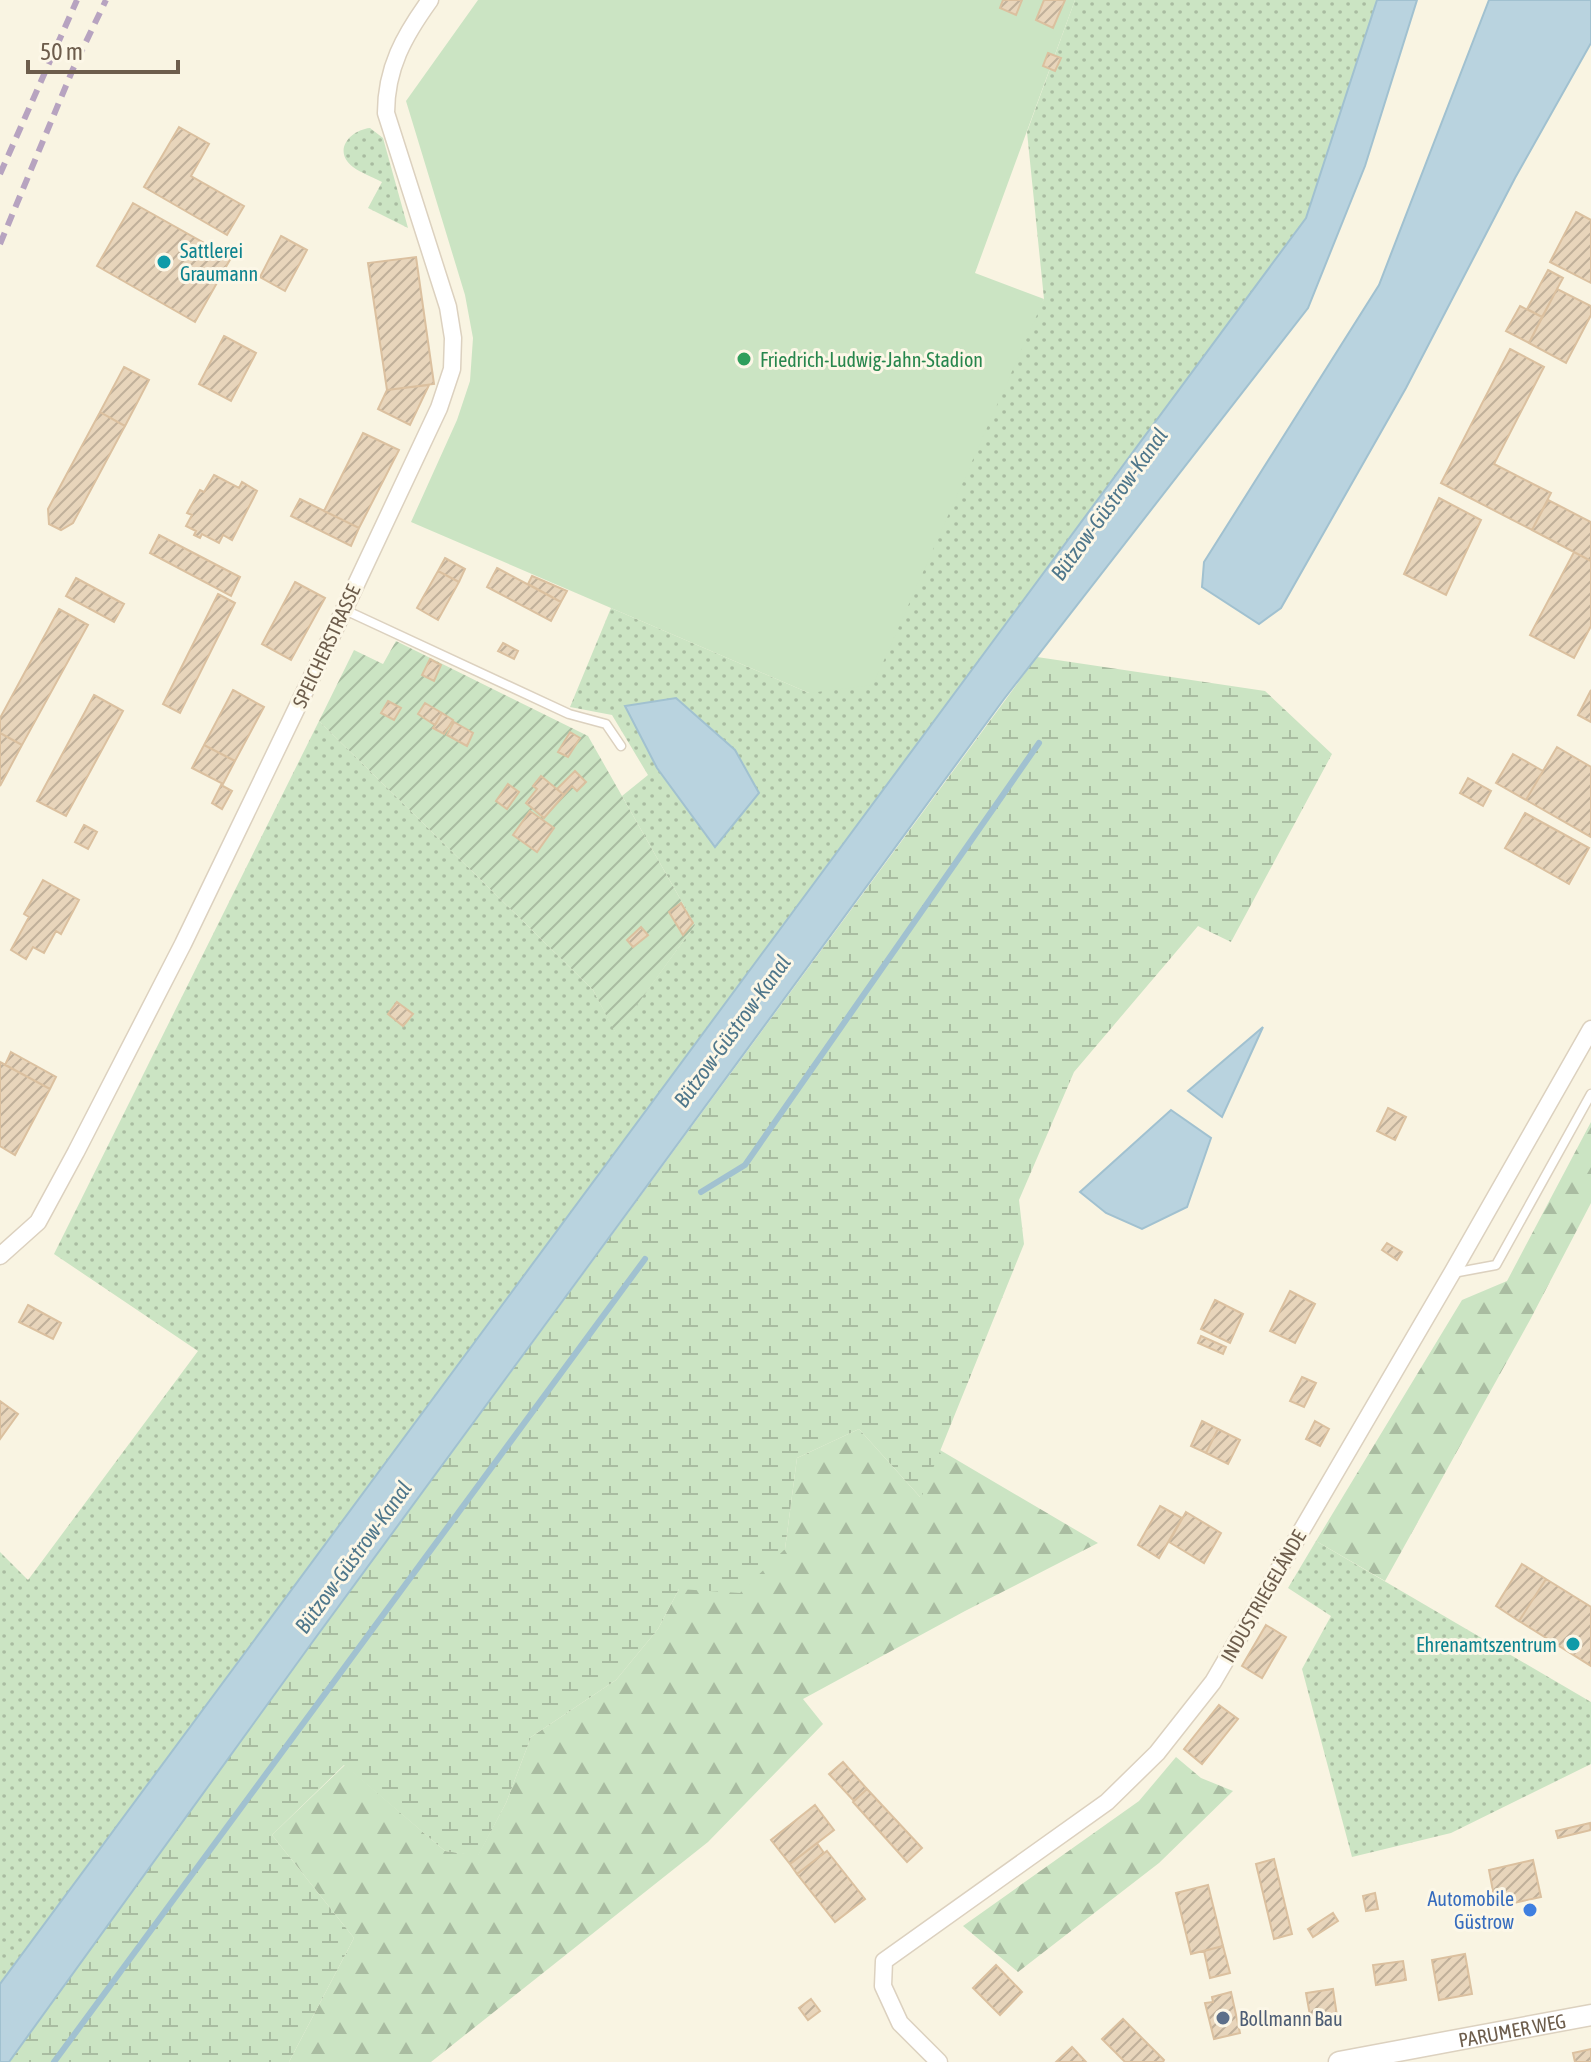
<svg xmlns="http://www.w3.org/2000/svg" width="1591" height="2062" font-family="'Asap Condensed',sans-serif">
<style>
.grass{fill:url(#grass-dots)}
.forest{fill:url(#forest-firs)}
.wetland{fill:url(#wetland-marsh)}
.garden{fill:url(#garden-furrows)}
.pitch{fill:#cbe4c3}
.water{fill:#b9d3df;stroke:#a1c1d0;stroke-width:2}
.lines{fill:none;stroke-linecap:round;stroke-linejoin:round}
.stream{stroke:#a1c1d0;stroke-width:6}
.building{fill:url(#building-hatch);stroke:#dbc09f;stroke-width:2}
.service-casing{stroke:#dcd1bf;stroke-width:11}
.minor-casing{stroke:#dcd1bf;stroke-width:19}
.tertiary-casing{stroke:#dcd1bf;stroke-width:23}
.service{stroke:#fff;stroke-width:8}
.minor{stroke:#fff;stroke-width:16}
.tertiary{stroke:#fff;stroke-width:20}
.rail{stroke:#b7a3c0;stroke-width:6;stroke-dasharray:12 8;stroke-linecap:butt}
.culture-dot{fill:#0f9aa8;stroke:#fcf7e7;stroke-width:3}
.leisure-dot{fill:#2e9e5b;stroke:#fcf7e7;stroke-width:3}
.shop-dot{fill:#3f7fe0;stroke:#fcf7e7;stroke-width:3}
.service-dot{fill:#5c6f8a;stroke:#fcf7e7;stroke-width:3}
.labels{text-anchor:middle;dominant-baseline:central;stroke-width:6;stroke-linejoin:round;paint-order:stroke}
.culture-label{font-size:20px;fill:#0d838f;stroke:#fcf7e7;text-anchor:start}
.leisure-label{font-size:20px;fill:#27864d;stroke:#fcf7e7;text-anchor:start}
.street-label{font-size:20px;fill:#6d5d4c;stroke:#fcf7e7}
.shop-label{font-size:20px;fill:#366cbe;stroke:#fcf7e7;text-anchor:end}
.service-label{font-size:20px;fill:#4e5e75;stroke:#fcf7e7;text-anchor:start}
.water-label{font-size:22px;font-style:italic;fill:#4f778b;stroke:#fcf7e7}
</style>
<defs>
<pattern id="grass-dots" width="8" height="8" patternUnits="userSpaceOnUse" patternTransform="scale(2)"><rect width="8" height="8" fill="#cbe4c3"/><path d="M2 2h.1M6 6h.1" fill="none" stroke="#a9bca1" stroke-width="1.8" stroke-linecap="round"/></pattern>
<pattern id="forest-firs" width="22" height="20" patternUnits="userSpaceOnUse" patternTransform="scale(2)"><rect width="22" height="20" fill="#cbe4c3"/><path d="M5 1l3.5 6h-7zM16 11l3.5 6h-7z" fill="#a9bca1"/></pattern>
<pattern id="wetland-marsh" width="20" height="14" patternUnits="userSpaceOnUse" patternTransform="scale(2)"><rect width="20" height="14" fill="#cbe4c3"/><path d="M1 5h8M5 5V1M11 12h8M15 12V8" fill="none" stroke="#a9bca1"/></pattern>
<pattern id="garden-furrows" width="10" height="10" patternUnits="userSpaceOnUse" patternTransform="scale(2)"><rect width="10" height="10" fill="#cbe4c3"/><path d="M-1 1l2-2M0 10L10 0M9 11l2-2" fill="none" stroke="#a9bca1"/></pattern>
<pattern id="building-hatch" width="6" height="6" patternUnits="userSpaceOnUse" patternTransform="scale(2)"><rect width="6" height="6" fill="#e8d5bb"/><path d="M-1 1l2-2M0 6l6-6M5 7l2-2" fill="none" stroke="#c0b09a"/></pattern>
</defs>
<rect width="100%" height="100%" fill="#f9f4e2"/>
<path class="grass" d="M1075 0H1377L1306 218 0 1984V1552L28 1580 198 1351 54 1254 319 721 593 990 616 1033 695 925 622 796 648 775 612 715 570 707 611 608 809 693 1044 299 1027 132Z
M370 128 383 138 408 228 368 208 382 182C373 177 361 173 353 167 332 151 350 130 370 128Z
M1316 1541 1591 1702V1764L1451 1833 1352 1857 1302 1669 1331 1616 1288 1588Z"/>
<path class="forest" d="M1591 1122V1203L1530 1320 1385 1581 1316 1541 1462 1300 1507 1281Z
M859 1429 920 1497 940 1450 1098 1543 965 1611 803 1699 823 1724 708 1842 431 2062H289L354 1938 272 1835 345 1765 445 1851 478 1855 506 1803 531 1737 616 1680 658 1629 679 1589 785 1549 797 1458Z
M1176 1757 1201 1778 1233 1791 1159 1863 1018 1972 963 1926 1139 1801Z"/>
<path class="wetland" d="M1037 657 1265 691 1332 754 1231 942 1198 926 1074 1072 1019 1200 1024 1244 921 1498 859 1429 797 1458 785 1549 740 1593 679 1589 658 1629 616 1680 531 1737 506 1803 478 1856 445 1851 344 1765 272 1835 354 1938 289 2062H9L311 1644Z"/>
<path class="garden" d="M396 641 588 736 695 925 616 1034 593 990 319 721 354 650 383 664Z"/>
<path class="pitch" d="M478 0H1075L975 273 1044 299 873 685 809 693 411 522 457 420 470 381 473 338 465 295 406 101Z"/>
<path class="water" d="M1377 0H1417L1365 166 1308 308 1004 699 311 1644 9 2062H0V1984L1306 218Z
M1489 0H1591V43L1515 178 1406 388 1281 608 1259 624 1202 587 1204 562 1379 285Z
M676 698 735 750 759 793 715 847 657 768 625 706Z
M1263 1027 1222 1117 1188 1091Z
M1171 1110 1211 1138 1187 1207 1142 1229 1106 1213 1080 1192Z"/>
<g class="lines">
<path class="stream" d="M701 1192 745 1165 1039 743
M54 2062 645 1259"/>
</g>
<path class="building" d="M1003 0H1022L1016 15 1000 8Z
M1044 0H1065L1053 28 1036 20Z
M1048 53 1061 58 1055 71 1043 66Z
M179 127 209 144 191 176 244 206 227 235 144 187Z
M133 203 231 258 195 322 97 266Z
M1576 212 1591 220V283L1550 262Z
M281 236 307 250 285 291 260 277Z
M416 257 434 384 387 390 368 263Z
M1548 270 1563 278 1542 317 1527 309Z
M1557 289 1591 306V315L1566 363 1529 343Z
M1520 306 1542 317 1529 343 1506 331Z
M224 336 256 353 231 401 199 384Z
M1510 349 1544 367 1494 464 1551 493 1532 530 1441 483Z
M124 367 149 380 125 426 100 412Z
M429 385 410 425 378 409 387 390Z
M100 412 125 426 73 523 61 530 49 524 48 509Z
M363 433 399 450 359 528 324 511Z
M214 475 239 488 242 482 257 491 232 540 223 535 219 543 202 534 200 538 194 535 196 531 186 526 192 515 187 513 200 490 204 492Z
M1439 498 1481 520 1446 595 1404 574Z
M300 499 359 528 351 546 291 516Z
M1548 500 1591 522V561L1532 530Z
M159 535 240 577 231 596 150 553Z
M1574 552 1591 561V626L1574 658 1530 635Z
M445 558 465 569 459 582 438 571Z
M497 568 561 602 551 621 487 587Z
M438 571 459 582 438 620 417 608Z
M532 576 567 591 561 602 528 584Z
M76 578 124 604 114 622 66 596Z
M295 582 325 598 291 660 262 644Z
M218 594 235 603 180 713 163 704Z
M59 609 88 625 22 745 0 733V718Z
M503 643 518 651 514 659 498 651Z
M430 659 441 665 434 681 422 675Z
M233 690 264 707 235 761 204 745Z
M1591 690V722L1578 715Z
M94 695 123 711 66 816 37 801Z
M388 701 401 708 394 720 381 713Z
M425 703 442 713 435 725 418 714Z
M442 713 453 720 444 734 433 728Z
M454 722 473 733 467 746 447 735Z
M570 732 580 738 568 757 558 752Z
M0 733 22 745 0 786Z
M204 745 235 761 223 784 192 768Z
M1557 747 1591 767V837L1526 800Z
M1513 754 1543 771 1526 800 1496 783Z
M575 771 586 782 577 791 572 786 564 795 557 789Z
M541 776 564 795 544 818 526 803 537 789 533 786Z
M1468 778 1491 791 1483 806 1460 793Z
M508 784 519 792 507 809 496 801Z
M221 785 232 791 222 809 212 803Z
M530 811 554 828 537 852 513 835Z
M1525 813 1589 848 1569 884 1505 848Z
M84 825 97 832 88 849 75 842Z
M43 880 79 900 61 934 56 931 44 953 33 947 26 959 11 950 29 917 24 914Z
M681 903 693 923 683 935 669 912Z
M641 927 648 935 633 947 627 940Z
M397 1002 413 1014 403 1026 388 1014Z
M11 1052 56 1077 50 1089 5 1065Z
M0 1062 50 1089 15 1155 0 1146Z
M1388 1108 1406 1117 1395 1140 1377 1131Z
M1387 1243 1402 1252 1397 1260 1382 1250Z
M1290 1291 1315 1304 1295 1343 1270 1331Z
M1215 1300 1243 1314 1230 1343 1201 1329Z
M28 1305 61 1323 53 1339 19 1322Z
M1201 1336 1226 1347 1223 1354 1198 1343Z
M1302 1377 1316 1383 1304 1407 1290 1401Z
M0 1401 18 1414 0 1439Z
M1202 1421 1218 1429 1206 1453 1191 1446Z
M1315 1421 1329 1429 1320 1446 1306 1439Z
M1218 1429 1240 1440 1228 1464 1206 1453Z
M1160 1506 1182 1518 1159 1558 1138 1545Z
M1186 1512 1221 1533 1204 1563 1169 1542Z
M1522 1564 1546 1579 1519 1621 1496 1606Z
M1546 1579 1591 1607V1666L1519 1621Z
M1266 1625 1286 1637 1262 1678 1242 1666Z
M1219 1705 1238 1719 1202 1764 1184 1749Z
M843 1762 867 1789 854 1801 829 1774Z
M867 1789 922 1848 907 1862 853 1802Z
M815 1805 834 1830 790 1864 771 1840Z
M1590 1823 1591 1830 1558 1838 1556 1831Z
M817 1843 824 1853 797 1874 790 1864Z
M827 1851 865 1899 835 1922 797 1874Z
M1274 1859 1292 1934 1274 1939 1256 1864Z
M1533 1860 1541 1897 1496 1907 1489 1870Z
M1208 1885 1223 1946 1191 1954 1176 1893Z
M1375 1893 1378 1909 1366 1911 1363 1896Z
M1333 1913 1338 1921 1313 1937 1308 1929Z
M1223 1946 1230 1973 1210 1978 1204 1951Z
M1465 1954 1472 1994 1439 2000 1432 1960Z
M1403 1961 1406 1980 1376 1985 1373 1965Z
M996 1965 1022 1992 1000 2015 973 1988Z
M1333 1989 1337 2016 1311 2021 1306 1993Z
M1231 1992 1240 2033 1214 2039 1205 2003 1213 2002 1212 1997Z
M811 1999 820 2011 808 2020 799 2008Z
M1123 2019 1164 2060 1163 2062H1125L1102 2039Z
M1072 2047 1086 2062H1056Z
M1591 2049V2062H1575L1573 2053Z"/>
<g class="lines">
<g class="service-casing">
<path id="service" d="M345 610 569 714 606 724 621 746
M1453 1273 1496 1265 1591 1094"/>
</g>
<g class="minor-casing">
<path id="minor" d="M0 1256 38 1222 76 1152 183 944 344 610 439 408 452 369 453 338 448 307 386 113C386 68 404 36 430 0
M939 2062 900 2023 883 1986 884 1961 1107 1802 1157 1753 1213 1682 1452 1273 1591 1029"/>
</g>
<g class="tertiary-casing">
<g id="tertiary">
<path id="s1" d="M1339 2062 1591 2015"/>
</g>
</g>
<use href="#service" class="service"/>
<use href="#minor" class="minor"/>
<use href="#tertiary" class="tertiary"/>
<path class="rail" d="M0 174 77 0
M0 244 73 69 106 0"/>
</g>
<g class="culture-dot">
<circle cx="164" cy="262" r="8"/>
<circle cx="1573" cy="1644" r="8"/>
</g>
<circle class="leisure-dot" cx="744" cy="359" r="8"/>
<circle class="shop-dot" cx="1530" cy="1910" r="8"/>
<circle class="service-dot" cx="1223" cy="2018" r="8"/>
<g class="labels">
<g class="culture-label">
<text x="180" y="250">Sattlerei<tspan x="180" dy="23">Graumann</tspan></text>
<text x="1557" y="1644" text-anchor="end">Ehrenamtszentrum</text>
</g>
<g class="leisure-label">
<text x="760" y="359">Friedrich-Ludwig-Jahn-Stadion</text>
</g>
<g class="street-label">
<text transform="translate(326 646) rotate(-65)">SPEICHERSTRASSE</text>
<text transform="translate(1263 1596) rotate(-60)">INDUSTRIEGELÄNDE</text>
<text stroke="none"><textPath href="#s1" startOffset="176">PARUMER WEG</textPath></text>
</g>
<g class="shop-label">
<text x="1514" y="1898">Automobile<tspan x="1514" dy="23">Güstrow</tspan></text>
</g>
<g class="service-label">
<text x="1239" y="2018">Bollmann Bau</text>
</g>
<g class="water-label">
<text transform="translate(1109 504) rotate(-54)">Bützow-Güstrow-Kanal</text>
<text transform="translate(732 1031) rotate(-54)">Bützow-Güstrow-Kanal</text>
<text transform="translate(353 1557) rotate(-54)">Bützow-Güstrow-Kanal</text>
</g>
</g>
<path d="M28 60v12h150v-12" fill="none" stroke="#6d5d4c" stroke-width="4"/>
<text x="40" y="60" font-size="24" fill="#6d5d4c" stroke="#fcf7e7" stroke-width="6" paint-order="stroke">50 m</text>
</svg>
